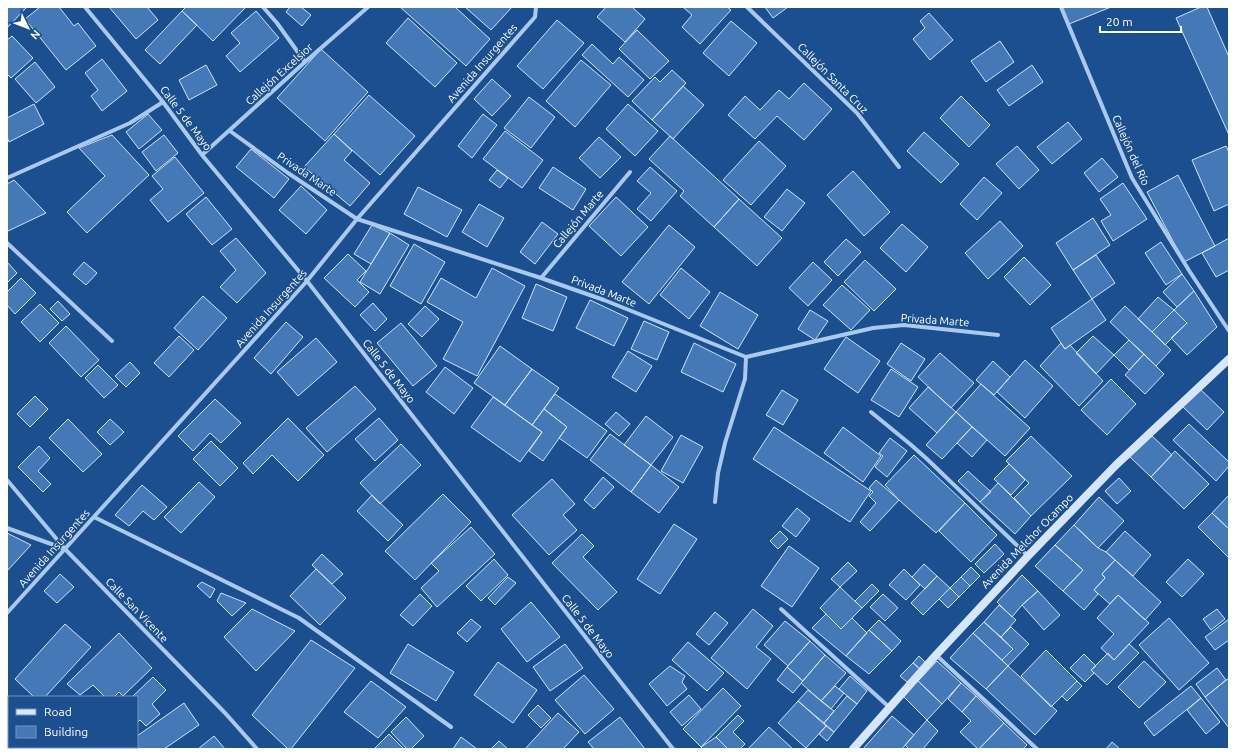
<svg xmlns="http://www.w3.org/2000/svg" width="1236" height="756" font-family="Ubuntu,sans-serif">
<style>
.building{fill:#4478b7;stroke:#cfe3fa}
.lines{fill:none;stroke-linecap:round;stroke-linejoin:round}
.minor{stroke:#a9c9ee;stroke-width:4}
.secondary{stroke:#d6e6fa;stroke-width:8}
.labels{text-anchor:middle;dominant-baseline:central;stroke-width:3;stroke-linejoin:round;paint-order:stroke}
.street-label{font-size:11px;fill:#fff;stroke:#1b4f8f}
</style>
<rect width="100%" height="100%" fill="#1b4f8f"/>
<path class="building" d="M7 7H27L7 28Z
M40 7H59L74 26 78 23 96 46 66 70 25 19Z
M109 7H147L158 20 136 39Z
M186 7H246L213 41 182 11Z
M290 7H301L311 15 302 26 286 12Z
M400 7H455L490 39 466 66Z
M465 7H512L491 30Z
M606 7H632L645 19 625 42 597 17Z
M683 7H727L731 10 700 44 682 27 692 15Z
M765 7H788L773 18Z
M1062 7H1111L1069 24Z
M1201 7H1207L1229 57V135L1176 18Z
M182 11 197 25 160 64 145 50Z
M256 11 279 38 240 72 226 56 240 43 231 33Z
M929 13 953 40 930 60 913 39 925 28 920 21Z
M408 18 457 63 435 87 386 43Z
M557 20 584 43 543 89 517 66Z
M731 21 757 43 729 76 703 53Z
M637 30 669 61 650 79 619 49Z
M12 36 33 58 11 78 7 74V40Z
M1000 41 1014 62 986 82 971 61Z
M592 44 613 64 619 57 644 80 628 97 582 55Z
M321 49 368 92 325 141 277 98Z
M102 59 127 91 102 111 91 96 98 90 85 73Z
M581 60 611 85 575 127 546 101Z
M35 62 55 87 36 103 15 79Z
M206 65 217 85 189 100 179 80Z
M1032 65 1043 82 1009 106 997 90Z
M672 70 686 83 652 120 632 101 655 77 660 82Z
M492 79 511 96 492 116 474 99Z
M804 83 832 109 804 140 777 116 755 139 728 115 745 96 760 110 779 90 789 99Z
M683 86 704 105 673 139 652 120Z
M369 95 415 136 380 175 334 134Z
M961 96 990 125 969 147 940 118Z
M529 97 555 117 531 148 504 128Z
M34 104 44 124 9 142 7 137V118Z
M628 104 658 131 635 156 606 129Z
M148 114 162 130 139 149 126 132Z
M483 114 497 125 472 158 458 146Z
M1068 122 1082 139 1052 164 1037 147Z
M505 131 543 160 522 188 483 159Z
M924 132 959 164 941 183 907 151Z
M334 134 352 151 344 160 370 183 350 206 304 167Z
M112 135 149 175 87 233 67 212 105 176 79 148Z
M164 135 178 153 156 171 142 152Z
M670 136 739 199 714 227 680 196 684 191 649 159Z
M599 137 621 157 600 178 579 158Z
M759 141 786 166 751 205 723 180Z
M1017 146 1039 170 1019 189 996 164Z
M1226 146 1229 152V204L1214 211 1192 160Z
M251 149 289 179 274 198 236 167Z
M175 157 204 193 168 222 150 200 163 189 152 176Z
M1102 158 1118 177 1099 192 1084 173Z
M553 167 586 189 573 210 539 188Z
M650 167 677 191 651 221 637 209 651 193 637 181Z
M497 170 508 178 500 188 489 180Z
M853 171 890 212 864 236 827 195Z
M1178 175 1215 246 1184 262 1147 192Z
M984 177 1002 193 977 220 960 204Z
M14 180 46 213 8 231 7 229V184Z
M1123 183 1147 219 1113 241 1101 221 1111 215 1100 199Z
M301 186 327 210 306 234 279 210Z
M418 187 462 210 447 237 404 214Z
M787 189 805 203 782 231 764 217Z
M206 197 232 229 212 245 186 214Z
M616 197 648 227 621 256 589 226Z
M739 199 782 238 757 266 714 227Z
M479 204 504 218 487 247 462 232Z
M1093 218 1110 245 1073 270 1056 243Z
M1000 221 1023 246 988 279 965 253Z
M542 222 558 234 535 264 520 252Z
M902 224 928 247 906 272 880 248Z
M372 225 390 233 371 264 354 254Z
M669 225 695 247 649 304 622 282Z
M390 233 409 245 380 294 360 282Z
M236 238 266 273 237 303 220 287 236 270 220 251Z
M1229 238V270L1216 277 1202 253Z
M846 239 861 252 838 276 824 262Z
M1161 242 1182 274 1166 285 1145 253Z
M414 244 445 262 421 304 390 286Z
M348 254 366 271 357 280 369 292 355 307 324 278Z
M1096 255 1115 283 1092 299 1073 270Z
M1024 257 1051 285 1030 305 1004 277Z
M865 260 896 289 874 311 844 282Z
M7 262 17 273 7 283Z
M84 262 97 273 86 285 73 274Z
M813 262 832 280 808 306 789 288Z
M492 268 525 286 477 376 443 359 463 322 427 302 441 278 476 298Z
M681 268 710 292 689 319 660 295Z
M1182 274 1194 291 1177 307 1163 292Z
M21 278 36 293 15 314 7 305V292Z
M536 284 567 297 553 331 522 318Z
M842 285 870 310 851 330 823 305Z
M1194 291 1217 327 1187 355 1171 338 1187 323 1174 310Z
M720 292 758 315 738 349 700 326Z
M203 296 227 318 198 350 174 328Z
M1158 297 1174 310 1152 332 1138 319Z
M1092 299 1106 320 1065 349 1051 328Z
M590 300 628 318 614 346 576 328Z
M58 301 70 314 62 321 50 309Z
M373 303 387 319 375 331 360 315Z
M40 304 59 323 40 342 21 322Z
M425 306 439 319 422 337 408 324Z
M1125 306 1171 350 1156 366 1110 322Z
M810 310 828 321 815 340 798 329Z
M1174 310 1187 323 1165 345 1152 332Z
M644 321 669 332 657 360 631 349Z
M286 322 303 337 271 374 254 358Z
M401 323 437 366 413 386 377 343Z
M66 326 99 360 81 377 49 343Z
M179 336 194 350 169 377 154 363Z
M1093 336 1114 355 1096 374 1076 353Z
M846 337 880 361 858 393 824 369Z
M316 338 337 362 298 396 277 372Z
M1129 340 1144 354 1129 370 1114 355Z
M694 343 736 364 723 392 681 372Z
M901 343 925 359 911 381 887 364Z
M1061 343 1065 349 1070 345 1103 381 1079 406 1040 366Z
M500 346 532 369 505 405 474 383Z
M628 351 652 366 636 392 612 377Z
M940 353 974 383 951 408 918 377Z
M1144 354 1164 374 1145 394 1125 375Z
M1025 360 1053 386 1025 418 997 392Z
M993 361 1010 377 994 395 976 380Z
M130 362 140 373 126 387 115 376Z
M98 365 118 385 104 398 85 378Z
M445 367 473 388 454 414 426 392Z
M532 369 559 388 532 425 505 405Z
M891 369 918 387 899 417 871 400Z
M1111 379 1136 404 1107 435 1081 410Z
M981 384 1030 428 1005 456 956 412Z
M355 386 376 409 327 452 306 428Z
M928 387 956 412 937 433 909 408Z
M1199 388 1224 412 1207 430 1182 406Z
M782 390 798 400 783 425 766 415Z
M555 394 607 431 587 458 559 438 567 427 544 409Z
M35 396 48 409 30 427 17 414Z
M493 397 542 432 520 462 471 427Z
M215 399 241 423 221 443 210 433 193 451 178 436Z
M544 409 567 427 543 461 529 451 542 432 532 425Z
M616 412 630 424 619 436 605 424Z
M956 412 972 427 942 459 926 445Z
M646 416 673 437 651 465 624 445Z
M288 418 324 455 298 481 272 455 253 474 243 463Z
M379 418 398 440 375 461 355 439Z
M68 419 102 454 83 472 49 438Z
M110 419 124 432 110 445 97 432Z
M1189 424 1229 462V466L1216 481 1173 440Z
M774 427 871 491 850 522 753 459Z
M843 427 881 456 863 482 824 453Z
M972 427 987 440 972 457 957 443Z
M610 434 651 465 631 492 590 460Z
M681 435 703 447 683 483 661 471Z
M1151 435 1172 455 1151 477 1129 456Z
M1031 436 1072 476 1031 516 1014 498 1029 483 1006 461Z
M890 438 907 451 887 477 875 467 883 456 879 453Z
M211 441 238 468 220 486 193 459Z
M401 444 421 465 380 504 360 483Z
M39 446 50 458 38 471 51 484 43 492 18 467Z
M1175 451 1209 484 1184 509 1151 477Z
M914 455 965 503 936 533 899 500 885 485Z
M1009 464 1025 480 1011 495 994 479Z
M651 465 679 487 659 513 631 492Z
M968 471 991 492 980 502 958 481Z
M603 477 614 487 594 509 584 500Z
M1119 478 1131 491 1117 504 1105 491Z
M552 479 575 504 563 515 577 530 549 555 512 515Z
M876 480 899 500 870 531 860 522 876 503 869 496 873 492 869 488Z
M199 482 215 497 181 533 164 517Z
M998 483 1031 516 1015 534 980 502Z
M142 485 167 507 154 520 143 511 129 526 115 515Z
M443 494 471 522 415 580 385 551Z
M372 495 403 525 388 541 357 511Z
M1229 495V529L1212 513Z
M1099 497 1124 521 1098 548 1074 525Z
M965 503 997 535 971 562 939 531Z
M797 508 810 519 796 537 782 526Z
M1212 513 1229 529V555L1228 557 1198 527Z
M674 524 697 539 660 594 637 579Z
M1074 525 1098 548 1106 552 1115 560 1102 574 1105 578 1094 590 1098 594 1084 610 1063 591 1083 570 1055 545Z
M471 527 495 554 437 607 421 588 439 571 431 563Z
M780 531 788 539 778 549 770 541Z
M1125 531 1151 555 1133 576 1106 552Z
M7 533 31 545 7 571Z
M582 534 594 546 583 557 617 592 598 610 552 563Z
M995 544 1004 554 984 573 975 564Z
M1055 545 1083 570 1063 591 1035 566Z
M789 546 819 568 792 607 761 586Z
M322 554 343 574 332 584 312 565Z
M494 559 508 575 481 601 466 586Z
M1188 559 1204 574 1182 597 1166 582Z
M1115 560 1161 602 1145 620 1118 595 1110 604 1094 590 1105 578 1102 574Z
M848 562 857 571 840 587 831 579Z
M924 564 937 576 925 589 912 577Z
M971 567 980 576 970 586 961 577Z
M316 569 346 598 320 625 290 596Z
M904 569 920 585 906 600 889 585Z
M60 574 74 587 57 603 44 591Z
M1022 575 1038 591 1022 605 1012 617 997 602Z
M937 576 950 588 923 615 911 603Z
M508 577 516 583 495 605 488 598Z
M961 577 970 586 959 597 950 588Z
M202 582 215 589 210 598 197 586Z
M872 584 879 591 862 608 855 601Z
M840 587 862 608 841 629 820 608Z
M950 588 959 597 948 608 939 599Z
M1038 591 1060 615 1044 630 1022 605Z
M221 593 246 603 232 616 217 601Z
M420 594 432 606 413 626 400 615Z
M883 594 898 608 885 621 870 607Z
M1118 595 1149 623 1114 660 1101 648 1114 634 1097 618Z
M531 602 560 637 527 662 501 629Z
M999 605 1016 620 1001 637 984 622Z
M252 609 295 631 256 671 224 637Z
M753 609 773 626 756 647 771 659 747 689 711 658Z
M1217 609 1225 619 1211 630 1203 619Z
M715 612 728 623 709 645 696 634Z
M826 614 841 629 852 618 867 633 846 656 812 628Z
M1169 618 1209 663 1179 690 1139 645Z
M471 619 481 627 467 642 457 633Z
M1229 619V640L1215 650 1205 637Z
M879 620 901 641 892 651 869 630Z
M785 621 810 641 788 666 764 645Z
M984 622 1013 649 1002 660 973 633Z
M65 624 91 647 45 697H34L15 679Z
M1011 627 1029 644 1008 666 1002 660 1013 649 1001 637Z
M869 630 892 651 869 674 846 656Z
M119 633 152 668 123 696 119 692 114 697H105L93 685 80 695 67 684Z
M973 633 1008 666 986 689 950 658Z
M311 640 355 668 291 749H288L252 715Z
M810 641 825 655 803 681 787 667Z
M688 642 724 673 707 691 672 660Z
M408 644 454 672 436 701 390 673Z
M565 644 583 668 550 691 533 667Z
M1129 644 1139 653 1107 685 1091 670 1108 653 1114 660Z
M1046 650 1077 681 1051 707 1021 676Z
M1084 654 1096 666 1091 670 1094 673 1085 682 1070 668Z
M825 655 846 673 821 701 801 683Z
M919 656 926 663 920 669 913 663Z
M937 661 961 683 942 704 918 681Z
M1144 661 1166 682 1139 708 1118 687Z
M498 662 537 690 513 723 474 695Z
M913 663 920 669 907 682 900 676Z
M670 666 685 676 682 682 687 689 667 706 649 684Z
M1008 666 1057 711 1035 735 986 689Z
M787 667 803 681 793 693 777 680Z
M1217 668 1226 680 1205 697 1196 684Z
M584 675 614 709 585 734 555 700Z
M850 676 867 691 857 704 839 689Z
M153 677 166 690 152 704 160 714 146 726 140 720 137 723V697H132Z
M1229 678V728L1205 697Z
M371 681 406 707 378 738 344 712Z
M918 681 942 704 927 720 903 696Z
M1077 681 1082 686 1067 701 1062 696Z
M961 683 976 696 962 712 948 699Z
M835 686 844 693 831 709 821 701Z
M1191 686 1201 698 1154 736 1144 723Z
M723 688 741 706 701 747 683 729Z
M808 690 834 711 824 723 798 701Z
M689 695 701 709 682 726 670 712Z
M847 696 857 704 834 732 824 723Z
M976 696 1004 723 979 749H978L960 732 971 721 962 712Z
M1201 698 1220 722 1206 734 1187 710Z
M7 701 9 703V739L7 741Z
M798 701 826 726 806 748 778 723Z
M184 703 199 725 164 749H118L121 747H137V736Z
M538 705 551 718 541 728 528 715Z
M558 713 579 732 563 749H525Z
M738 715 744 721 733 732 745 744 740 749H728L716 737Z
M892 716 914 735 902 749H863Z
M406 717 424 736 411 749H407L391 732Z
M620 717 645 749H594L588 742Z
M927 720 938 731 923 749H909L905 745Z
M1004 723 1027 745 1023 749H979Z
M826 726 834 732 827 741 819 734Z
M769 727 793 749H748Z
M389 734 404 749H374Z
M214 736 225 749H198Z
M461 737 477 749H453Z
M716 737 728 749H703L701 747Z
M499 741 508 749H491Z
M1112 742 1120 749H1106Z
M36 747H76L75 749H38Z"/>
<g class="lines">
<path class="minor" d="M85 7 163 102 202 155 307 281 673 749
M263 7 277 23 305 62
M747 7 857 113 899 167
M1061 7 1132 178 1190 272 1229 331
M230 131 288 173 357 219 541 278 604 300 746 357 873 328 904 325 998 335
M202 155 305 62 368 7
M7 178 130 123 163 102
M7 243 112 341
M541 278 630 172
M871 412 910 444 927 459 1028 556
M7 480 65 549 226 714 257 749
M715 502 718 473 725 443 745 379 746 357
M94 517 299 618 451 727
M7 528 65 549
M781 609 889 707
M7 613 307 281 357 219 535 17 536 7
M936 655 1037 749"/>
<path class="secondary" d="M853 749 936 655 1028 556 1116 465 1229 359"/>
</g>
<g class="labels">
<g class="street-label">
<text transform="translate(482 63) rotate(-49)">Avenida Insurgentes</text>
<text transform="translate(279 74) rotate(-42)">Callejón Excelsior</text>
<text transform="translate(833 78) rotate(45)">Callejón Santa Cruz</text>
<text transform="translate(186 118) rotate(53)">Calle 5 de Mayo</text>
<text transform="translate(1131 150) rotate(66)">Callejón del Río</text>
<text transform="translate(307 174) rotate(34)">Privada Marte</text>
<text transform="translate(578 219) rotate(-50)">Callejón Marte</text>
<text transform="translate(604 291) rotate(21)">Privada Marte</text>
<text transform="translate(271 308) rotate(-48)">Avenida Insurgentes</text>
<text transform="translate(935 320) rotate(4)">Privada Marte</text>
<text transform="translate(389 371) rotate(52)">Calle 5 de Mayo</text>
<text transform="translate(1027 541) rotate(-46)">Avenida Melchor Ocampo</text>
<text transform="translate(54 548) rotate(-48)">Avenida Insurgentes</text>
<text transform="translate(137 610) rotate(46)">Calle San Vicente</text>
<text transform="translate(588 626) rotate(52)">Calle 5 de Mayo</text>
</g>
</g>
<rect width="1236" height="756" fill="none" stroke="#ffffff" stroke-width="16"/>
<rect x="8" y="696" width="130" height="52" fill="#1b4f8f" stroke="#7695bc"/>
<rect x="16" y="709" width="20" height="6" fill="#d6e6fa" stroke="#7695bc"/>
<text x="44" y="716" font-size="12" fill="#ffffff">Road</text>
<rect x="16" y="726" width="20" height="12" fill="#4478b7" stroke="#7695bc"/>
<text x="44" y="736" font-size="12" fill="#ffffff">Building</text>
<g transform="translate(28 28) rotate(133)" stroke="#1b4f8f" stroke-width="3" paint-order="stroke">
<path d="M0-3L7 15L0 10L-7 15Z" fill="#ffffff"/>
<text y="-6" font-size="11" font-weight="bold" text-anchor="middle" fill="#ffffff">N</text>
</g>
<path d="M1100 26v6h81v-6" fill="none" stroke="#ffffff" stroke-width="2"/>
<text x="1106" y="26" font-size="12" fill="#ffffff" stroke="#1b4f8f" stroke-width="3" paint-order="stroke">20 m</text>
</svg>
